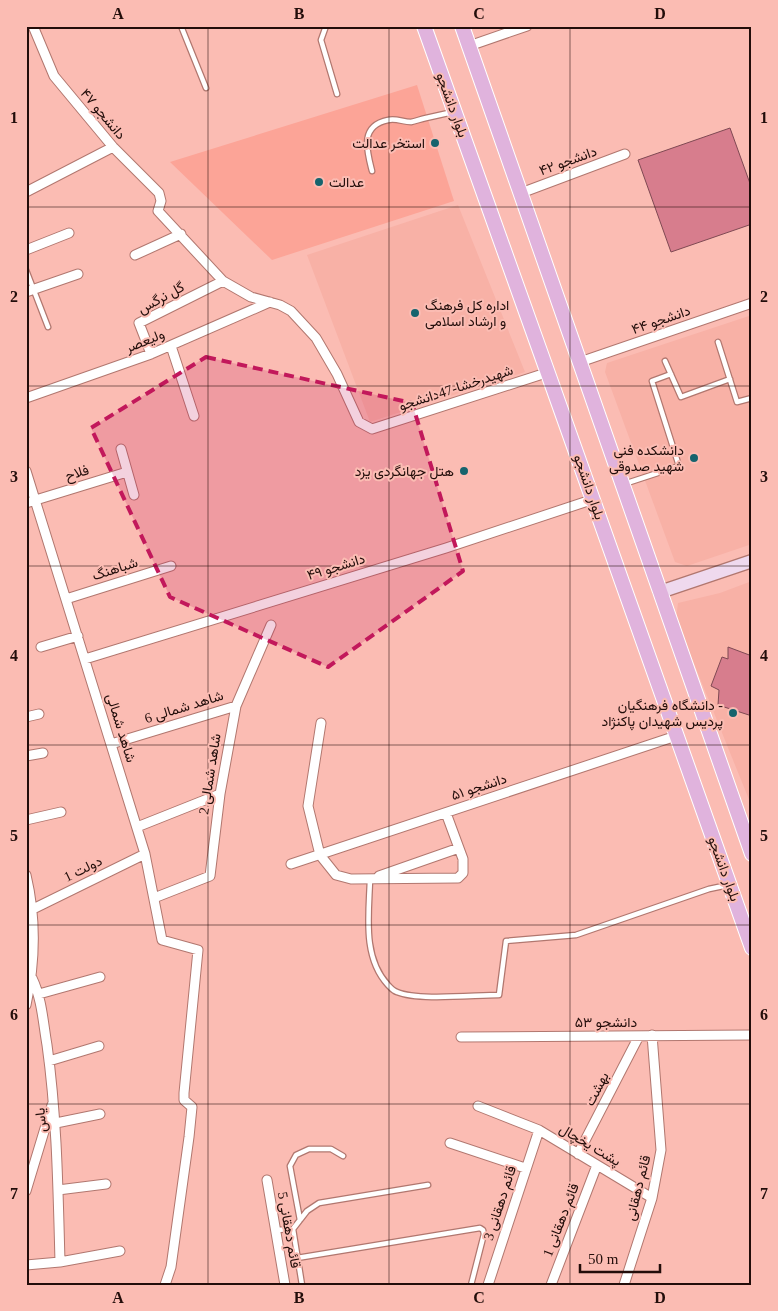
<svg xmlns="http://www.w3.org/2000/svg" width="778" height="1311" font-family="'Times New Roman',Vazirmatn,serif">
<style>
.built{fill:#f8b1a6}
.green{fill:#fca497}
.building{fill:#d77d8d;stroke:#7f4953}
.lines{fill:none;stroke-linecap:round;stroke-linejoin:round}
.lane-casing{stroke:#b1776f;stroke-width:7}
.street-casing{stroke:#b1776f;stroke-width:11}
.secondary-casing{stroke:#b1776f;stroke-width:15}
.primary-casing{stroke:#fff;stroke-width:16}
.lane{stroke:#fff;stroke-width:4.5}
.street{stroke:#fff;stroke-width:9}
.secondary{stroke:#efd9ee;stroke-width:12}
.primary{stroke:#e0b3dd;stroke-width:14}
.marked{fill:#c2185b;fill-opacity:0.2;stroke:#c2185b;stroke-width:4;stroke-dasharray:10 6;stroke-linejoin:round}
.grid{fill:none;stroke:#220d0a;stroke-width:1;stroke-opacity:0.55}
.poi-dot{fill:#16636d;stroke:#fbbcb3;stroke-width:2}
.labels{text-anchor:middle;dominant-baseline:central;stroke-width:4;stroke-linejoin:round;paint-order:stroke}
.street-label{font-size:14px;fill:#220d0a;stroke:#fbbcb3}
.poi-label{font-size:14px;fill:#220d0a;stroke:#fbbcb3;text-anchor:end}
.neatline{fill:none;stroke:#220d0a;stroke-width:2}
.grid-label{font-size:16px;text-anchor:middle;font-weight:bold;fill:#220d0a}
</style>
<rect width="100%" height="100%" fill="#fbbcb3"/>
<path class="built" d="M458 205 525 372 370 422 307 255Z
M752 315V544L687 566 675 562 605 372 607 363Z
M752 581V807L676 619 678 603 720 593Z"/>
<path class="green" d="M417 85 454 201 272 260 170 162Z"/>
<path class="building" d="M730 128 752 189V224L671 252 638 160Z
M728 647 752 656V716L718 705 719 690 711 686 722 657 728 659Z"/>
<g class="lines">
<g class="lane-casing">
<path id="lane" d="M181 26 206 88
M326 26 321 40 337 94
M372 171C367 151 359 126 388 120 396 118 403 122 411 122 416 121 421 119 426 118 435 116 444 114 453 112
M26 270 48 327
M718 342 737 402 752 398
M665 361 681 397 730 379
M624 484 679 466 652 381 671 374
M370 879C369 914 362 957 388 985 391 988 393 991 397 992 418 1001 474 995 499 995L506 941 576 935 709 889 728 885
M300 1220 290 1166 296 1155 309 1149H331L343 1156
M293 1229 307 1211 319 1203 428 1185
M276 1230 293 1229 302 1285
M297 1258 480 1228 483 1230 484 1234 471 1285"/>
</g>
<g class="street-casing">
<path id="street" d="M33 26 54 76 113 147 159 193 161 201 158 211 223 281 251 297 280 305 291 311 316 338 337 374 359 422 372 429 549 372
M469 46 527 26
M26 192 113 147
M521 193 625 154
M26 250 69 233
M135 255 181 234
M26 292 78 274
M171 346 194 416
M151 354 139 323 223 281
M580 362 752 303
M26 398 151 354 270 302
M121 449 134 495
M26 471 145 854 162 940 198 950 184 1093V1100L192 1107 189 1137 171 1267 165 1285
M26 503 127 472
M66 599 171 566
M41 647 78 636
M85 659 446 548 594 499
M26 717 39 714
M321 723 308 806 320 855 336 875 351 879 458 878 463 873V859L446 813
M111 744 236 706
M26 756 43 753
M26 820 61 812
M137 827 220 794
M291 864 676 736
M26 875C36 917 35 963 26 1005
M379 876 459 848
M154 898 210 876 220 794 236 706 271 625
M33 909 145 854
M26 978H32C42 999 43 1022 47 1045 57 1117 58 1189 60 1262
M39 994 100 977
M461 1037 752 1035
M49 1061 99 1046
M478 1106 539 1130 652 1198
M56 1123 100 1114
M450 1143 525 1168
M578 1154 639 1036
M267 1180 285 1285
M58 1190 106 1184
M26 1191 52 1105
M26 1265 60 1262 120 1251
M488 1285 539 1130
M551 1285 597 1165
M624 1285 652 1198 661 1150 652 1035"/>
</g>
<g class="secondary-casing">
<path id="secondary" d="M660 592 752 561"/>
</g>
<g class="primary-casing">
<path id="primary" d="M424 26C534 333 643 641 752 948
M462 26 752 854"/>
</g>
<use href="#lane" class="lane"/>
<use href="#street" class="street"/>
<use href="#secondary" class="secondary"/>
<use href="#primary" class="primary"/>
</g>
<path class="marked" d="M206 357 412 403 463 571 328 667 170 597 91 428Z"/>
<path class="grid" d="M208 26V1285M389 26V1285M570 26V1285M26 207H752M26 386H752M26 566H752M26 745H752M26 925H752M26 1104H752"/>
<g class="poi-dot">
<circle cx="435" cy="143" r="5"/>
<circle cx="319" cy="182" r="5"/>
<circle cx="415" cy="313" r="5"/>
<circle cx="694" cy="458" r="5"/>
<circle cx="464" cy="471" r="5"/>
<circle cx="733" cy="713" r="5"/>
</g>
<g class="labels">
<g class="street-label">
<text transform="translate(452 105) rotate(70)">بلوار دانشجو</text>
<text transform="translate(103 114) rotate(50)">دانشجو ۴۷</text>
<text transform="translate(568 161) rotate(-20)">دانشجو ۴۲</text>
<text transform="translate(161 298) rotate(-29)">گل نرگس</text>
<text transform="translate(661 320) rotate(-19)">دانشجو ۴۴</text>
<text transform="translate(145 341) rotate(-22)">ولیعصر</text>
<text transform="translate(456 388) rotate(-18)">شهیدرخشا-47دانشجو</text>
<text transform="translate(77 473) rotate(-17)">فلاح</text>
<text transform="translate(589 487) rotate(71)">بلوار دانشجو</text>
<text transform="translate(336 567) rotate(-17)">دانشجو ۴۹</text>
<text transform="translate(115 569) rotate(-18)">شباهنگ</text>
<text transform="translate(184 707) rotate(-17)">شاهد شمالی 6</text>
<text transform="translate(121 728) rotate(73)">شاهد شمالی</text>
<text transform="translate(210 774) rotate(-81)">شاهد شمالی 2</text>
<text transform="translate(479 787) rotate(-18)">دانشجو ۵۱</text>
<text transform="translate(83 869) rotate(-26)">دولت 1</text>
<text transform="translate(724 869) rotate(70)">بلوار دانشجو</text>
<text x="606" y="1022">دانشجو ۵۳</text>
<text transform="translate(597 1089) rotate(-63)">بهشت</text>
<text transform="translate(41 1120) rotate(-96)">یاس</text>
<text transform="translate(590 1145) rotate(31)">پشت یخچال</text>
<text transform="translate(638 1188) rotate(-76)">قائم دهقانی</text>
<text transform="translate(500 1203) rotate(-72)">قائم دهقانی 3</text>
<text transform="translate(561 1220) rotate(-69)">قائم دهقانی 1</text>
<text transform="translate(289 1230) rotate(80)">قائم دهقانی 5</text>
</g>
<g class="poi-label">
<text x="425" y="143">استخر عدالت</text>
<text x="329" y="182" text-anchor="start">عدالت</text>
<text x="425" y="305" text-anchor="start">اداره کل فرهنگ<tspan x="425" dy="16">و ارشاد اسلامی</tspan></text>
<text x="684" y="450">دانشکده فنی<tspan x="684" dy="16">شهید صدوقی</tspan></text>
<text x="454" y="471">هتل جهانگردی یزد</text>
<text x="723" y="705">دانشگاه فرهنگیان -<tspan x="723" dy="16">پردیس شهیدان پاکنژاد</tspan></text>
</g>
</g>
<rect width="778" height="1311" fill="none" stroke="#fbbcb3" stroke-width="55"/>
<path d="M580 1264v8h80v-8" fill="none" stroke="#220d0a" stroke-width="2.5"/>
<text x="588" y="1264" font-size="15" fill="#220d0a" stroke="#fbbcb3" stroke-width="4" paint-order="stroke">50 m</text>
<rect x="28" y="28" width="722" height="1256" class="neatline"/>
<g class="grid-label">
<text x="118" y="19">A</text>
<text x="299" y="19">B</text>
<text x="479" y="19">C</text>
<text x="660" y="19">D</text>
<text x="14" y="123">1</text>
<text x="764" y="123">1</text>
<text x="14" y="302">2</text>
<text x="764" y="302">2</text>
<text x="14" y="482">3</text>
<text x="764" y="482">3</text>
<text x="14" y="661">4</text>
<text x="764" y="661">4</text>
<text x="14" y="841">5</text>
<text x="764" y="841">5</text>
<text x="14" y="1020">6</text>
<text x="764" y="1020">6</text>
<text x="14" y="1199">7</text>
<text x="764" y="1199">7</text>
<text x="118" y="1303">A</text>
<text x="299" y="1303">B</text>
<text x="479" y="1303">C</text>
<text x="660" y="1303">D</text>
</g>
</svg>
